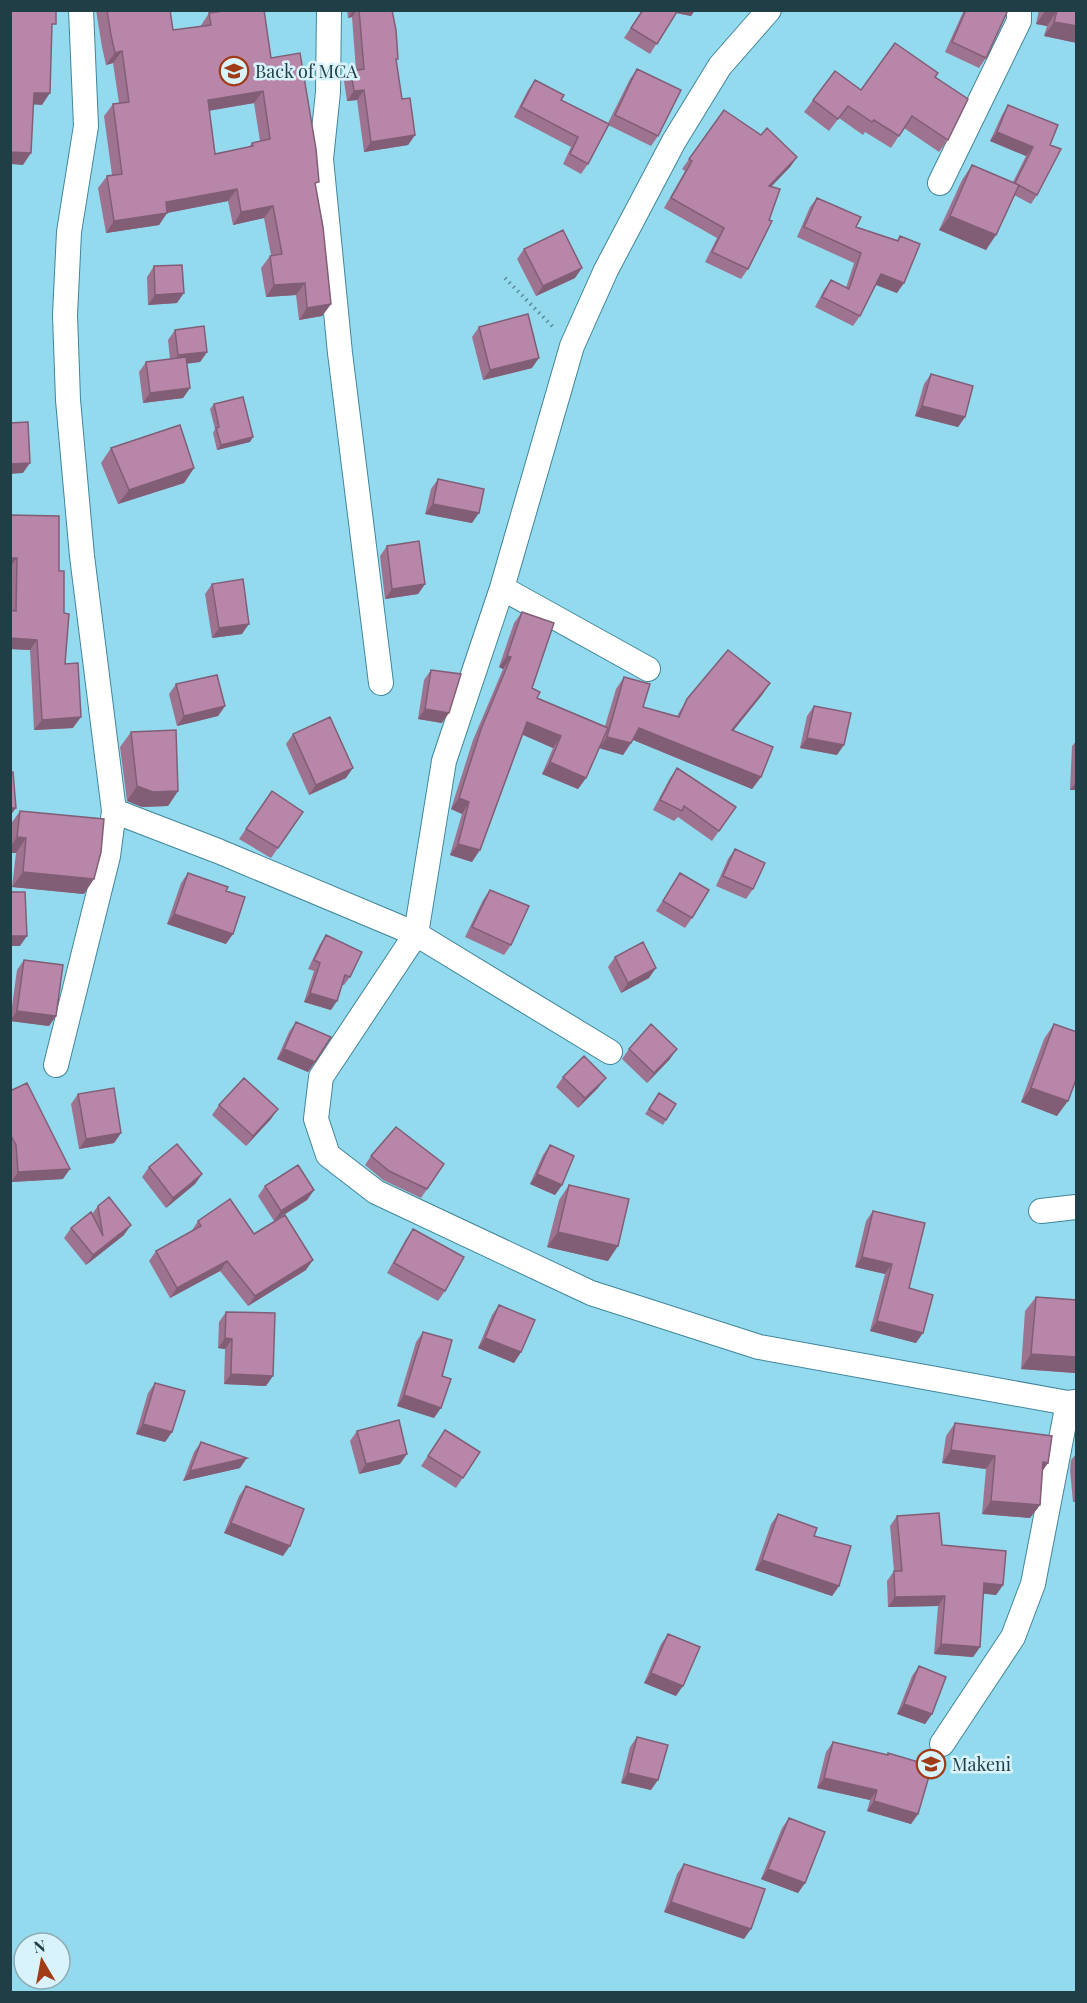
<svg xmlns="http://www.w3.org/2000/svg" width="1087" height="2003" font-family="'Playfair Display',serif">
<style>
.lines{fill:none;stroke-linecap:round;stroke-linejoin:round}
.street-casing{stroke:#40869a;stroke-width:26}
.path{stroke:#598b9a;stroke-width:4;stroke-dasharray:1.5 4.5;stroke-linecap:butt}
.street{stroke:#fff;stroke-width:24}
.wall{fill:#9e7390;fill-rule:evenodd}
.shaded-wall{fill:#815e76}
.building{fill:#b886a8;stroke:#815e76;stroke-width:1.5;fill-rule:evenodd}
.labels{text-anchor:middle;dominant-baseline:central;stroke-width:5;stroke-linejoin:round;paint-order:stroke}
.poi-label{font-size:18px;fill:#203e46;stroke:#d8f3fc;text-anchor:start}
</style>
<rect width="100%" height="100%" fill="#93daef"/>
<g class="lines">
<g class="street-casing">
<path id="street" d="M329 10 328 92 321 159 340 353 381 683
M769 10 720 66 674 141 606 270 572 346 502 588 444 761 416 934 321 1077 316 1119 328 1155 376 1192 591 1293 759 1347 1068 1403 1076 1402
M940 183 1019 21V10
M502 588 648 669
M114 811 218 851 416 934 610 1052
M56 1065 108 856 114 811 82 556 68 400 65 315 69 232 86 126 81 10
M1041 1211 1076 1207
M942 1744 1013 1637 1033 1584 1068 1403"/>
</g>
<path class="path" d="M505 278 555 329"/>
<use href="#street" class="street"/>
</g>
<path class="wall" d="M96 10H170L173 30 200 27 209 13 271 58 315 187 331 304 322 316 299 320 296 295 266 297 261 268 270 256 271 255 264 218 233 225 228 201 167 213 159 225 106 233 98 188 107 176 112 175 104 116 113 104 119 103 113 63 106 65 102 47ZM254 103 260 141 252 143 249 147 215 154 209 111Z
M347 10H392L396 61 402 99 415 135 408 145 364 152 357 100 347 101 344 81 351 71 356 70 352 17 348 18Z
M642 10H695L691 16 676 13 650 54 624 38Z
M964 10H1008L986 58 979 68 945 52Z
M1039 10H1077V43L1044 36 1047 26 1036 24Z
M637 69 658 136 651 146 608 125 588 164 581 174 563 164 571 147 514 117 528 90 535 80 561 100 608 123 630 79Z
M935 77 948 140 939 152 904 128 891 148 865 132 863 135 839 118 829 131 804 112 813 100Z
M1008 105 1050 145 1037 195 1031 204 1014 195 986 250 939 230 962 180 972 165 1013 182 1026 156 990 141 1002 115Z
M724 110 761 135 797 157 790 167 771 187 748 269 741 279 705 262 717 238 664 208 685 171 682 169Z
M817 198 856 227 897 240 900 236 897 293 876 285 860 316 853 326 815 307 824 290 831 280 846 288 854 263 797 237 810 207Z
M524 249 575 278 536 296 517 259Z
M154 266 177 303 148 305 147 277Z
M479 327 532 368 483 380 472 337Z
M175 330 207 352 200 362 187 363 190 388 183 398 143 403 139 372 146 362 170 359 168 340Z
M931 374 965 417 958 427 915 416 924 384Z
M214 404 250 442 217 450 213 433 215 429 210 409Z
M111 448 194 468 184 483 118 504 101 463Z
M438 479 472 523 425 514 431 489Z
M10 515 59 571 64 613 65 664 73 728 34 730 30 650 10 649Z
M387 546 425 584 418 594 385 599 380 556Z
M212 584 242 634 212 638 205 594Z
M522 612 532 688 537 698 605 726 616 689 624 677 643 707 677 716 687 699 770 683 762 695 733 731 761 777 752 789 633 740 623 755 599 748 586 778 578 789 542 774 553 748 523 735 472 862 450 855 462 814 451 809 473 740 503 669 499 667 514 623Z
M431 670 442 723 418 719 424 680Z
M176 684 225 706 218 716 177 726 169 694Z
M814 706 837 755 800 748 807 716Z
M131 732 178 791 168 806 142 807 127 801 120 747Z
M293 734 346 778 309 795 286 744Z
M1077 740V790H1070L1072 746Z
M677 768 736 807 712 841 678 817 674 821 653 810 670 778Z
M272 791 303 812 271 858 239 839Z
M20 811 84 894 12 887 16 853H10V825Z
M735 849 753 889 746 899 716 886 728 859Z
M188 873 226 891V944L167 924 181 883Z
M680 873 692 918 685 928 656 911Z
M490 890 511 945 504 955 465 937 483 900Z
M326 935 350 977 344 985H342L331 1010 304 1002 314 971 308 969 320 944Z
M615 957 649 978 621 993 608 967Z
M24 960 56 1016 49 1026 10 1021 17 970Z
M296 1022 315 1062 308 1072 277 1059 289 1032Z
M1054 1024 1057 1116 1021 1102 1044 1039Z
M629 1049 670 1059 647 1083 622 1059Z
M563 1077 598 1088 578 1108 556 1087Z
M10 1091 63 1179 11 1182Z
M659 1093 676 1104 663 1125 645 1114Z
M78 1094 121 1133 114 1143 79 1149 71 1104Z
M219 1105 271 1119 246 1146 212 1115Z
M550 1145 562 1185 555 1195 530 1184 543 1155Z
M371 1156 444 1164 421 1198 383 1180 365 1165Z
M149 1167 202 1174 195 1184 166 1208 142 1177Z
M569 1185 608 1261 547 1247 559 1200Z
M265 1186 314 1190 307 1200 274 1221 258 1196Z
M98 1206 124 1235 86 1265 64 1238 71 1228 92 1214Z
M873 1211 909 1288 916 1343 870 1331 885 1274 855 1267 866 1221Z
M198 1221 254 1234 306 1270 248 1306 220 1271 170 1298 149 1261 156 1251 191 1232Z
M413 1229 445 1291 438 1301 387 1273 406 1239Z
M1036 1297 1077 1300V1371L1075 1373 1021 1369 1025 1311Z
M499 1305 521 1352 514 1363 478 1348 492 1315Z
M226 1312 266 1386 224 1384 225 1349 218 1348 219 1322Z
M423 1332 442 1376 434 1418 397 1406 416 1342Z
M155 1383 172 1432 165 1442 136 1434 148 1393Z
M955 1423 1048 1463 1042 1471 1040 1505 1030 1518 982 1514 986 1469 942 1463 946 1436Z
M445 1430 480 1452 456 1488 421 1466Z
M357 1431 400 1464 359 1474 350 1441Z
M201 1442 240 1468 183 1481 194 1452Z
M1077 1453V1502H1073L1070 1470 1071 1460Z
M246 1486 283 1556 224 1533 239 1496Z
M778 1514 814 1536 839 1586 832 1596 755 1570 771 1524Z
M897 1516 1003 1585 996 1595 983 1593 980 1647 973 1657 934 1654 938 1606 888 1607 887 1581 894 1571 890 1526Z
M668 1634 676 1696 644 1683 661 1644Z
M919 1666 932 1714 925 1724 897 1714 912 1676Z
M637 1737 651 1790 621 1783 630 1747Z
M833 1742 887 1755 888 1753 918 1814 911 1824 867 1811 870 1800 817 1788 826 1752Z
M789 1818 805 1883 798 1893 761 1879 782 1828Z
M684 1864 744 1939 664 1912 677 1874Z"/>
<path class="shaded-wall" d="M353 10H357L352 17 348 18Z
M677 10H695L691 16 676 13Z
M1046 10 1057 11 1047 26 1036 24Z
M1054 22 1077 26V43L1044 36Z
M122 51 113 63 106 65 115 53Z
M364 90 357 100 347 101 354 91Z
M263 91 254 103 199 112 208 100Z
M34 93H50L42 105 26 104Z
M997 132 1033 147 1026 156 990 141Z
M415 135 408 145 364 152 371 142Z
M10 152 31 153 23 165 10 164Z
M797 157 790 167 762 196 769 186Z
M237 189 228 201 167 213 159 225 106 233 114 221 166 202Z
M273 206 264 218 233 225 241 212Z
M950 216 996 235 986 250 939 230Z
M582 268 575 278 536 296 543 286Z
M881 274 904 283 897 293 874 284Z
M305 283 296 295 266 297 274 285Z
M184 293 177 303 148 305 155 295Z
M331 304 322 316 299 320 307 308Z
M207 352 200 362 171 366 178 355Z
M539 358 532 368 483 380 490 370Z
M190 388 183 398 143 403 150 393Z
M922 406 965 417 958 427 915 416Z
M253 437 250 442 217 450 221 445Z
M30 463 23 473 10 474V464Z
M194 468 184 483 118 504 129 490Z
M433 504 479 513 472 523 425 514Z
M10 558H17L10 567Z
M425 584 418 594 385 599 392 589Z
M249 624 242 634 212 638 219 628Z
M10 638 37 640 30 650 10 649Z
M507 656 511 657 503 669 499 667Z
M770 683 762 695 724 742 732 730Z
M225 706 218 716 177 726 184 716Z
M425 709 449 713 442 723 418 719Z
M81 717 73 728 34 730 42 720Z
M527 722 561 736 553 748 519 733Z
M639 728 761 777 752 789 631 739Z
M607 737 631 743 623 755 599 748Z
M807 738 844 745 837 755 800 748Z
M550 762 586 778 578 789 542 774Z
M353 768 346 778 309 795 316 785Z
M1077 781V790H1070Z
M137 786 178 791 168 806 142 807 127 801Z
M459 798 469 802 462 814 451 809Z
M10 808H16L10 816Z
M17 837 26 838 16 853H10V847Z
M458 844 480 850 472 862 450 855Z
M23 872 94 879 84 894 12 887Z
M174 914 233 934 226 944 167 924Z
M10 936H27L20 946H10Z
M656 968 649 978 621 993 628 983Z
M310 993 337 1001 331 1010 304 1002Z
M17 1011 56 1016 49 1026 10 1021Z
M284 1049 315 1062 308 1072 277 1059Z
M677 1049 670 1059 647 1083 654 1073Z
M606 1078 598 1088 578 1108 585 1098Z
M1031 1088 1068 1101 1057 1116 1021 1102Z
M278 1109 271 1119 246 1146 253 1136Z
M121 1133 114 1143 79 1149 86 1139Z
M70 1169 63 1179 11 1182 18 1172Z
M202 1174 195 1184 166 1208 173 1198Z
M537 1174 562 1185 555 1195 530 1184Z
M314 1190 307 1200 274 1221 281 1211Z
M131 1225 124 1235 86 1265 93 1255Z
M558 1232 618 1246 608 1261 547 1247Z
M862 1257 892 1264 885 1274 855 1267Z
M313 1260 306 1270 248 1306 255 1296Z
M227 1261 220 1271 170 1298 177 1288Z
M877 1321 923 1333 916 1343 870 1331Z
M225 1338 232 1339 225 1349 218 1348Z
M485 1338 521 1352 514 1363 478 1348Z
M1031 1354 1077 1357V1371L1075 1373 1021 1369Z
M231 1374 273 1376 266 1386 224 1384Z
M404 1395 441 1408 434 1418 397 1406Z
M143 1424 172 1432 165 1442 136 1434Z
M951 1450 995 1456 986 1469 942 1463Z
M407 1454 400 1464 359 1474 366 1464Z
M247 1458 240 1468 183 1481 190 1471Z
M1043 1462 1048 1463 1039 1476Z
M991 1501 1040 1505 1030 1518 982 1514Z
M231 1523 290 1546 283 1556 224 1533Z
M762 1560 839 1586 832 1596 755 1570Z
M984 1583 1003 1585 996 1595 977 1593Z
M945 1596 938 1606 888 1607 895 1597Z
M941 1644 980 1647 973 1657 934 1654Z
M651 1673 683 1686 676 1696 644 1683Z
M904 1704 932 1714 925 1724 897 1714Z
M628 1773 658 1780 651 1790 621 1783Z
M824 1778 877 1790 870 1800 817 1788Z
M874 1801 918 1814 911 1824 867 1811Z
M768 1869 805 1883 798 1893 761 1879Z
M671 1902 751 1929 744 1939 664 1912Z"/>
<path class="building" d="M10 10H56V24H52L50 93H34L31 153 10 152Z
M107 10H170L173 30 211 25 209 13 229 10H264L271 58 300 53 316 149 319 182 315 183 323 227 331 304 307 308 305 283 274 285 270 256 282 254 273 206 241 212 237 189 166 202 167 213 114 221 107 176 122 174 113 104 129 102 122 51 115 53 111 35ZM263 91 270 139 252 143 253 146 215 154 208 100Z
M359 10H392L396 30 398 59H396L402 99 410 98 415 135 371 142 364 90 354 91 351 71 364 69Z
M643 10H678L657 44 631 28Z
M966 10H1008L986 58 952 42Z
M1053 10H1077V26L1054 22 1057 11Z
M895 43 938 73 935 77 968 99 948 140 912 116 899 136 874 120 872 122 848 106 838 119 813 100 835 71 861 90Z
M637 69 681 90 658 136 615 115Z
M535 80 564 95 561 100 609 124 588 164 570 154 578 137 521 107Z
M1008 105 1058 125 1050 145 1061 149 1037 195 1015 183 1033 147 997 132Z
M724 110 761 135 767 128 797 157 769 186 780 189 769 220 772 221 748 269 712 252 724 228 671 198 692 161 689 159Z
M972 165 1019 185 996 235 950 216Z
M817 198 861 217 856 227 898 241 900 236 920 244 904 283 881 274 860 316 822 297 831 280 849 289 861 253 804 227Z
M563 230 582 268 543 286 524 249Z
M182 265 184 293 155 295 154 266Z
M528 314 539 358 490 370 479 327Z
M204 326 207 352 178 355 175 330Z
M186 357 190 388 150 393 146 362Z
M931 374 973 386 965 417 922 406Z
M243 397 253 437 221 445 216 428 219 427 214 404Z
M28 422 30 463 10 464V423Z
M180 425 194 468 129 490 111 448Z
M438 479 484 489 479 513 433 504Z
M10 515 59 516V571H64V613L69 614 65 664 78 663 81 717 42 720 37 640 10 638V610L16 611 17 558H10Z
M419 541 425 584 392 589 387 546Z
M243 579 249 624 219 628 212 584Z
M522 612 554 623 532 688 540 692 537 698 608 728 586 778 550 762 561 736 527 722 480 850 458 844 469 802 459 798 481 729 511 657 507 656Z
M728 650 770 683 732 730 773 747 761 777 639 728 631 743 607 737 624 677 650 684 643 707 679 717 687 699Z
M431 670 461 674 449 713 425 709Z
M217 675 225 706 184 716 176 684Z
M814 706 851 713 844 745 807 738Z
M330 717 353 768 316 785 293 734Z
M176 730 178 791 153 792 137 786 131 732Z
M677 768 736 807 719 831 684 806 682 811 660 800Z
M10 772H13L16 808H10Z
M272 791 303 812 278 848 246 829Z
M20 811 104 819 101 852 94 879 23 872 26 838 17 837Z
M735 849 765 863 753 889 723 876Z
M188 873 228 887 226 891 245 897 233 934 174 914Z
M680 873 709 890 692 918 663 901Z
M490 890 529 906 511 945 472 927Z
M10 892H25L27 936H10Z
M326 935 362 952 350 977 345 975 337 1001 310 993 320 963 314 960Z
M643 942 656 968 628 983 615 957Z
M24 960 63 965 56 1016 17 1011Z
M296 1022 331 1037 315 1062 284 1049Z
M651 1024 677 1049 654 1073 629 1049Z
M1054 1024 1077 1032V1077L1068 1101 1031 1088Z
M584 1056 606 1078 585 1098 563 1077Z
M244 1078 278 1109 253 1136 219 1105Z
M27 1083 70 1169 18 1172 16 1145 10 1134V1091Z
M114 1088 121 1133 86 1139 78 1094Z
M659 1093 676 1104 666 1120 649 1109Z
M396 1127 444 1164 427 1189 389 1171 371 1156Z
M177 1144 202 1174 173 1198 149 1167Z
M550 1145 574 1156 562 1185 537 1174Z
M298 1165 314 1190 281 1211 265 1186Z
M569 1185 629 1199 618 1246 558 1232Z
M109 1197 131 1225 93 1255 71 1228 91 1212 103 1236 98 1206Z
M230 1199 254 1234 285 1215 313 1260 255 1296 227 1261 177 1288 156 1251 201 1226 198 1221Z
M873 1211 925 1223 909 1288 933 1295 923 1333 877 1321 892 1264 862 1257Z
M413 1229 464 1257 445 1291 394 1263Z
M1036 1297 1077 1300V1357L1031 1354Z
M499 1305 535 1320 521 1352 485 1338Z
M226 1312 275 1313 273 1376 231 1374 232 1339 225 1338Z
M423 1332 452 1340 442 1376 451 1379 441 1408 404 1395Z
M155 1383 185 1391 172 1432 143 1424Z
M399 1420 407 1454 366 1464 357 1431Z
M955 1423 1052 1436 1048 1463 1043 1462 1040 1505 991 1501 995 1456 951 1450Z
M445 1430 480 1452 463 1478 428 1456Z
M201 1442 247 1458 190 1471Z
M246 1486 304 1509 290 1546 231 1523Z
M939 1513 942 1545 1006 1551 1003 1585 984 1583 980 1647 941 1644 945 1596 895 1597 894 1571H902L897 1516Z
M778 1514 817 1528 814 1536 851 1546 839 1586 762 1560Z
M668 1634 700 1647 683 1686 651 1673Z
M919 1666 946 1677 932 1714 904 1704Z
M637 1737 668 1745 658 1780 628 1773Z
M833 1742 888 1755V1753L932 1766 918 1814 874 1801 877 1790 824 1778Z
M789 1818 825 1832 805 1883 768 1869Z
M684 1864 765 1889 751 1929 671 1902Z"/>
<defs>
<g id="school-ring" transform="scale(1.5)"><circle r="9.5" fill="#d8f3fc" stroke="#a13b16" stroke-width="1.5"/><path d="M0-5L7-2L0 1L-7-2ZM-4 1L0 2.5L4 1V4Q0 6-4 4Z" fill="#a13b16"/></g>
</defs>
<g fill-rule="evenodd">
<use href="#school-ring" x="234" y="71"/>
<use href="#school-ring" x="931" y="1764"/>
</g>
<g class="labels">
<g class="poi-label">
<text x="255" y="71">Back of MCA</text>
<text x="952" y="1764">Makeni</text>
</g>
</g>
<rect width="1087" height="2003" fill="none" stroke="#203e46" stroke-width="24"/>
<g transform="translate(42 1961) rotate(350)"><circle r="28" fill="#d8f3fc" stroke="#8eabb3" stroke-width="1.5"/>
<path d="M0-4.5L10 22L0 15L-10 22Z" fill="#a13b16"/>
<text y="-9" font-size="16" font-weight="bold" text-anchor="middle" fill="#203e46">N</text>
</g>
</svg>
